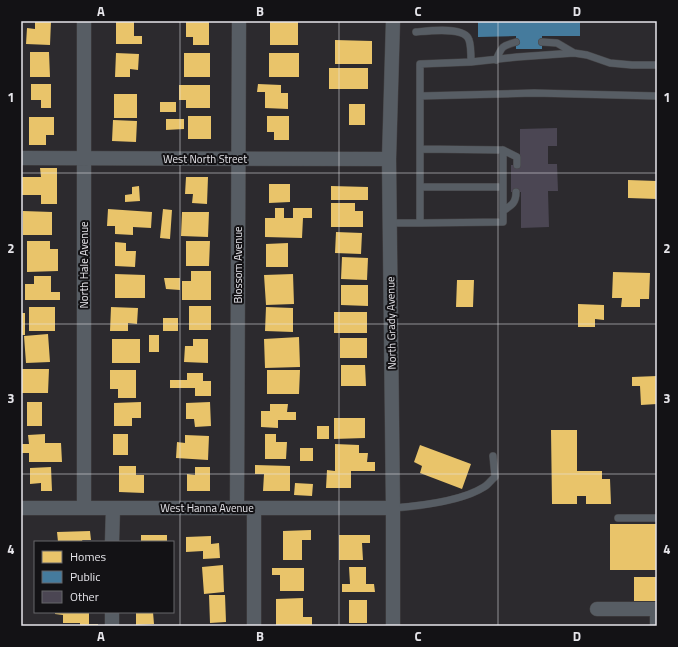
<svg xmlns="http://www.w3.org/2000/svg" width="678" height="647" font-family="'Titillium Web',sans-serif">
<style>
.homes{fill:#e9c46a}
.public{fill:#457b9d}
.building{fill:#4b4653}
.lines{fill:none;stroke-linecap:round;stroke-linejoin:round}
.service-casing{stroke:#464547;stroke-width:8}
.minor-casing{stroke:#464547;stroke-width:15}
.service{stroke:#575d64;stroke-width:7}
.minor{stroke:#575d64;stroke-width:14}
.grid{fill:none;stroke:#e6e5ea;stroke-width:1;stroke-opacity:0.55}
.labels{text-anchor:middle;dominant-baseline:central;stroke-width:4;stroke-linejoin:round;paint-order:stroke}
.street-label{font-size:11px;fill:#e6e5ea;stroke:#131215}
.neatline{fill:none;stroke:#e6e5ea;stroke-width:1.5}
.grid-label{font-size:13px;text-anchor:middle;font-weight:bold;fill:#e6e5ea}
</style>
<rect width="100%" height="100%" fill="#2c2a2e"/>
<path class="homes" d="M35 21H51L50 45 26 44 27 28 35 29Z
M116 21H134V36H142V44H116Z
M186 21H209V45H193V37H186Z
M270 21H298V45H270Z
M335 40 372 41V64H335Z
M30 52H49L50 77H30Z
M116 53 139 54 138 70 130 69V77H115Z
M184 53H210V77H184Z
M269 53H299V77H269Z
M329 68H368V89H329Z
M31 84H51V108H41V100H31Z
M258 84 281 85V93H288V109L265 108V92H257Z
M179 85H210V108H186V100H179Z
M114 94H137V118H114Z
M160 102H176V112H160Z
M349 104H365V125H349Z
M188 116H211V139H188Z
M267 116H289V140H274V132H267Z
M29 117H54V135H46V145H29Z
M166 119H184V129L166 130Z
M113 120 137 121 136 142 112 141Z
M40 168H57V204H41V195H21V177H41Z
M186 177H208L207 204 192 203 193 194H185Z
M628 180 657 181V199L628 198Z
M269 184H290V202L269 203Z
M139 186 140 201 125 202V195L132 194V187Z
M331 186 368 187V200H331Z
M331 203H355V211H363V227H331Z
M275 208H284V218H293V208H312V218H303L302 238 265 237V218H275Z
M108 209 152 212 151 228 133 227V235L115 234V226H107Z
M163 209 172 210 170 239 160 238Z
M23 211 52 212V235H23Z
M182 212H209L208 237 181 236Z
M336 232 362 233 361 254 335 253Z
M27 241H50V249H58V271L27 272Z
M186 241H210L209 266H186Z
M115 242 126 243V251H136L135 267 115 266Z
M288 243V267H266V244Z
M342 257 368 258 367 280 341 279Z
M191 271H211V300H182V281H191Z
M613 272 650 273 649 299H640V307H621L622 298H612Z
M115 274 145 275V298H115Z
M293 274 294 304 266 305 264 275Z
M34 276H51V292H60V300H25V284H34Z
M164 278H180V290L166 289Z
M457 280H474L473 307H456Z
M341 285H368V306L341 305Z
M578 304 604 305V320L595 319V327H578Z
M189 306H211V330H189Z
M29 307H55V331H29Z
M111 307 138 308 137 324 128 323V331H110Z
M266 307 293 308V332L265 331Z
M334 312H367V333H334Z
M21 313H25V335H21Z
M163 318H178V331H163Z
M48 334 50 362 26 363 24 336Z
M149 335H159V352H149Z
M299 337 300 367 265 368 264 339Z
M340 338H367V358H340Z
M112 339H140V363H112Z
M193 339H208V363L184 362 185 346H193Z
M341 365H365L366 386H341Z
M21 369H49L48 393H21Z
M110 370H136V398H118V389H110Z
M267 370H300L299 394H267Z
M187 373H203V381H211V396H195V388H170V380H187Z
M657 376V404L641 405 640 386H632V377Z
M27 402H42V426H27Z
M141 402V418H132V426H114V403Z
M210 402 211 426 195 427 194 419H186V403Z
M270 404H288L287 412H296V420H278V428L261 427V411H270Z
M334 418H365V438L334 439Z
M317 426H329V439H317Z
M551 430H577V471H602V479H610L611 504H586V496H577V504H552Z
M45 434V443H61L62 462H29V453H21V444H29L28 435Z
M113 434H128V455H113Z
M265 434H276V442H287L286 459H265Z
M185 435 209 436 208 460 176 458 177 442 185 443Z
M335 444 359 445V453H368L367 462H375V471H351V488H326L327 470 335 471Z
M420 445 471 464 462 489 420 473 422 466 414 462Z
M300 448H313V461H300Z
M255 465 290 466V491H263L264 474H255Z
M119 466H136V475H144V493L119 492Z
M51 467 52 491H41V483L30 484V468Z
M195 467H210V491H187V474L195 475Z
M295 483 313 484 312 496 294 495Z
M610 524H657V570H610Z
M311 530V540H302V560H283V531Z
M90 531 91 540H82L83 542H58L57 532Z
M141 535H167V542H141Z
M339 535H370V543H362L363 560H339Z
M211 536V544L219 543 220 558 203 559V551L186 552V537Z
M223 565 224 592 204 594 202 567Z
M349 567H366V584H374L375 592H342V584H350Z
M272 568H304V591H280V575H272Z
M634 577H657V601H634Z
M209 595H225L226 622 210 623Z
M303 598V617H312V626H276V599Z
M349 600H367V623H349Z
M55 612H89V624H98V626H80V623H63V615L55 614Z
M136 612H153L154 624 136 625Z"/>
<path class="public" d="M478 21H580V36H542V49H516V36L478 37Z"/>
<path class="building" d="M557 128V146H548V164H557L558 191H548L549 227 521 228V192H511V165H520V129Z"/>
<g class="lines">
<g class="service-casing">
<path id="service" d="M416 32C428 31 465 26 469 40 471 45 471 57 471 62
M542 42 557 43 574 53
M496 60C502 46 502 46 516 42
M420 96 534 93 657 96
M503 150 517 157V165
M420 187H503
M503 211C512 205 516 203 516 192
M390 223H420V64L471 62 517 57 574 53 587 55 610 63 632 65H657
M420 223 503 222V150L420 149
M393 508C419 506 462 501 484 487 488 485 491 480 495 477L493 456
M618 518H657"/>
</g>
<g class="minor-casing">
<path id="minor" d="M21 158 389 159
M21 508H393
M84 508V21
M237 508 239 21
M112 542 113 508
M597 609H657
M112 626V612
M254 626V508
M393 626V508L389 159 393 21
M657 626V617"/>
</g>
<use href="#service" class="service"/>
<use href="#minor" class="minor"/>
</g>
<path class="grid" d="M180 21V626M339 21V626M498 21V626M21 173H657M21 324H657M21 474H657"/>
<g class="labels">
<g class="street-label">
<text x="205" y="159">West North Street</text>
<text transform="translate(84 265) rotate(-90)">North Hale Avenue</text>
<text transform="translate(238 265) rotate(-90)">Blossom Avenue</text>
<text transform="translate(391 323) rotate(-91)">North Grady Avenue</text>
<text x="207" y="508">West Hanna Avenue</text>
</g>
</g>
<rect width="678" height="647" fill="none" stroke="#131215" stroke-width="44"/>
<rect x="34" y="541" width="140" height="72" fill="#131215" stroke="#67666a"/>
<rect x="42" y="551" width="20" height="12" fill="#e9c46a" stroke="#67666a"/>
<text x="70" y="561" font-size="12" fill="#e6e5ea">Homes</text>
<rect x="42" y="571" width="20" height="12" fill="#457b9d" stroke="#67666a"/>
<text x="70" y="581" font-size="12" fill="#e6e5ea">Public</text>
<rect x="42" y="591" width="20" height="12" fill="#4b4653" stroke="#67666a"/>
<text x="70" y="601" font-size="12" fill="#e6e5ea">Other</text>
<rect x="22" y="22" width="634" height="603" class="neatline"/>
<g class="grid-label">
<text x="101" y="16">A</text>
<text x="260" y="16">B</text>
<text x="418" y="16">C</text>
<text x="577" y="16">D</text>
<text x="11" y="102">1</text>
<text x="667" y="102">1</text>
<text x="11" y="253">2</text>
<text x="667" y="253">2</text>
<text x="11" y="403">3</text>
<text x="667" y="403">3</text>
<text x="11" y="554">4</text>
<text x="667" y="554">4</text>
<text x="101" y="641">A</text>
<text x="260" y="641">B</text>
<text x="418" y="641">C</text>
<text x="577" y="641">D</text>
</g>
</svg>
